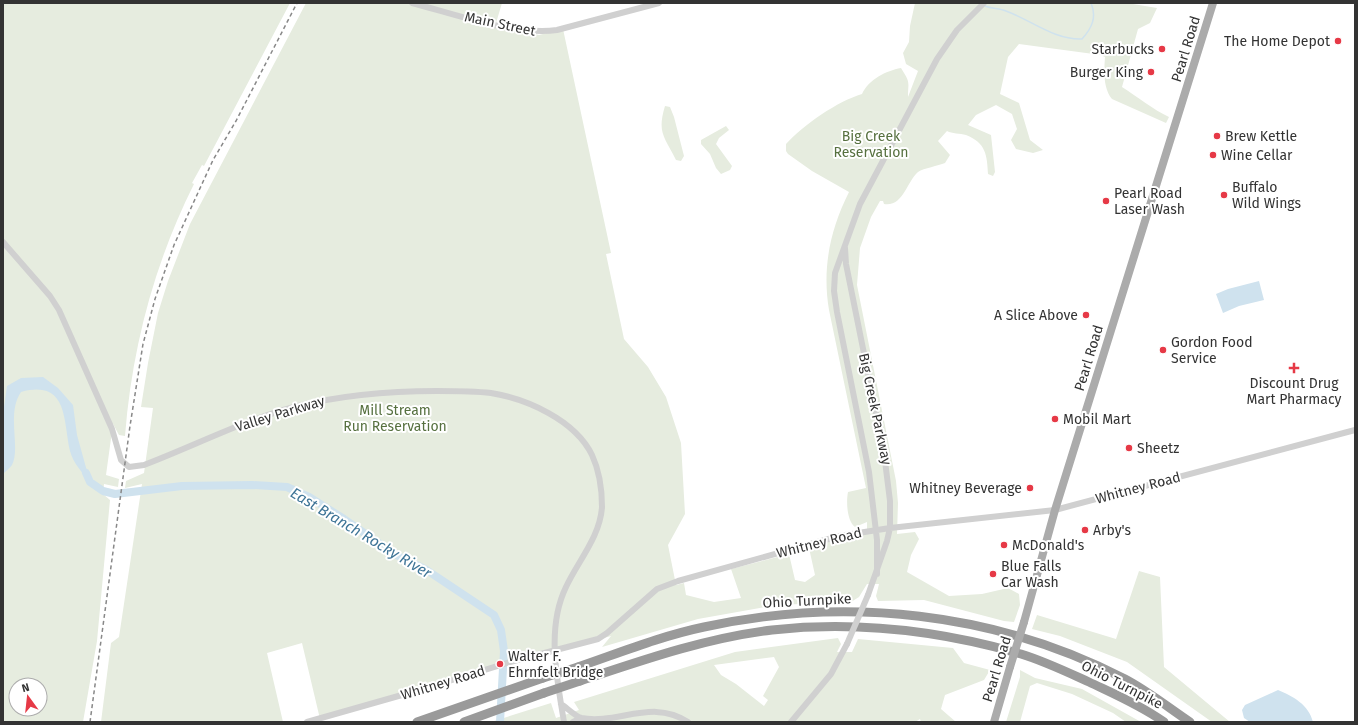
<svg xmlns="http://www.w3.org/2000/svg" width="1358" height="725" font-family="'Fira Sans',sans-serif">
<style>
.green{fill:#e6ecdf;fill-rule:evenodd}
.water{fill:#cfe2ee}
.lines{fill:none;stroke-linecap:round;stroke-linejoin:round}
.stream{stroke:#cfe2ee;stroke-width:1.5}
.river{stroke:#cfe2ee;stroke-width:8}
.tertiary{stroke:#d0d0d0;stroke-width:6}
.primary{stroke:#ababab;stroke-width:8}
.motorway{stroke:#9a9a9a;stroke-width:9}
.rail{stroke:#888;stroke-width:1.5;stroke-dasharray:4 3;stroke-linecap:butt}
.tertiary-bridge{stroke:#d0d0d0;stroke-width:6}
.primary-bridge{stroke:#ababab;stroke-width:8}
.motorway-bridge{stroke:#9a9a9a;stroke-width:9}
.poi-dot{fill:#e63946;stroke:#fff;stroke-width:1.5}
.labels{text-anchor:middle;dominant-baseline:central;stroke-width:4;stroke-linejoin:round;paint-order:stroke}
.street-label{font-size:14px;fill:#333;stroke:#fff}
.poi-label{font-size:14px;fill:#333;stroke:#fff;text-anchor:start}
.park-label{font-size:14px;fill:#56703f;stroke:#fff}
.water-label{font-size:15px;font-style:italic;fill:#3f7597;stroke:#fff}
</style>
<rect width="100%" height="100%" fill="#fff"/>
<path class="green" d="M3 3H290L204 166 202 165 192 183 194 184C154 264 132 348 125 436L119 435 113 424 106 475 119 479 118 487 104 484 103 494 110 500 97 641 83 722H3ZM16 685H40V709H16Z
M306 3H407L539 35 563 29 611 253 606 254 624 339 648 367 666 397 681 443 685 514 668 545 676 585 684 583 686 595 714 602 741 598 731 569 789 554 795 580 805 582 815 575 809 548 813 547 812 543 867 532V522L855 527C847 521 846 502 848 492L866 488 829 310C822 268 830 230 849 192L812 171 788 154 786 151V144C803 125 838 101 862 94 869 79 886 71 901 68 911 84 908 81 908 97L918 71 906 64 903 53 909 42 910 26 915 3H1127L1157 8 1150 23 1138 29 1122 87C1136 96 1154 110 1169 117L1166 123 1112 99C1103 88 1104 71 1105 57L1101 55 1019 44 1008 57 1000 94 1019 103 1030 140 1043 150 1033 153 1016 149 1011 140 1017 129 1012 114 996 105 976 115 968 125 991 135 995 172 993 176 988 174C987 155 986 143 966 135 960 133 952 134 947 131L938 141 950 155 945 163C938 166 924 168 918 172 906 183 903 207 884 204L883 201H880L871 217 860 248 857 285 896 481 898 503 897 534 915 532 919 539 911 555 907 572 949 596 982 594 1008 588 1019 594 1020 605 1014 622 1004 621 924 600 878 601 876 596 879 584H867L859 597 851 602 776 605 698 619 602 647 611 636 320 719 302 643 267 653 283 722H101L111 643 119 637 142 484 125 488 126 481 144 473 153 408 141 407 148 363 158 313 168 281 190 224Z
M417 3H502L496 23Z
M665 106 670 107 674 117 684 156 681 161 676 160C664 136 657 133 665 106Z
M726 126 729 130 719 138 716 144 732 166 730 170 721 174 716 168 710 154 701 144V140Z
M1139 571 1160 577 1164 667 1230 722H1212L1127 662 1060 636 1032 629 1037 615 1116 639Z
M838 638 841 644 837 652H852L858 639 953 648 964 663 990 670 984 680 945 695 941 709 956 722H921L920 719 915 722H491L551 703 556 718 579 710 574 702 735 652ZM774 657 779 667 763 696 768 700 764 706 736 684 721 675 714 665Z
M1020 670 1035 678 1082 689 1141 722H1126L1113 713 1072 694 1037 683 1030 686 1020 722H1006L1020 677Z"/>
<path class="water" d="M1259 281 1264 300 1239 306 1223 313 1216 294 1228 289Z
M43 377 58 388 73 405 77 435 90 482C82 472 73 463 70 451 63 422 69 379 21 392 6 414 21 447 12 465 10 468 6 471 3 474V414L7 386 21 378Z
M1278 690C1293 696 1309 705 1313 722H1250L1244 718 1242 710 1245 705Z"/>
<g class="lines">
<path class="stream" d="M985 6C992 9 999 8 1006 11 1031 20 1054 40 1082 39 1092 28 1097 17 1091 3"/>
<path class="river" d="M86 473 90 482 103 491 115 494 182 486 252 485 287 487 309 497 344 519 396 555 425 569 494 615 501 630 504 651 500 722"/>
<path class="tertiary" d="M412 3C454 14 515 36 557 30L659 3
M3 242 50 296 59 310 112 429 121 460 129 467 144 465C194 446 242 421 294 407 341 395 389 391 437 391 455 391 473 391 491 393 527 399 575 420 592 455 599 470 602 491 602 507 600 537 578 561 566 587 546 628 557 679 564 722
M845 248 846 264 884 453 890 501V528L887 541 868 595
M877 574V540L869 472 837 312 834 291 835 273 860 204 937 59 957 30 984 3
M561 704C567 708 575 716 581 718 618 725 652 698 688 722
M307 722 423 689 510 662 598 639 607 633 657 589 678 581 807 545 839 536 890 528 1055 510 1355 430
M573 722 581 718
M791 722 831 674 847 644"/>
<path class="primary" d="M1024 622 1055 510 1213 3
M994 722 1010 667"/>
<path class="motorway" d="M578 667C619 653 661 636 704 627 846 596 996 612 1125 679 1148 691 1169 708 1190 722
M580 681C643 660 706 638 772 630 855 621 941 631 1021 654 1044 661 1067 672 1089 682 1114 694 1142 706 1164 722
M417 722 543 678
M464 722 544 693"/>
<path class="rail" d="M90 722 130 426 143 344 155 299 174 245 213 160 236 121 297 3"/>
<path class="tertiary-bridge" d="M847 644 868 595"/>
<path class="primary-bridge" d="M1010 667 1024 622"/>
<path class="motorway-bridge" d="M543 678 578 667
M544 693 580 681"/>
</g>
<g class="poi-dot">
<circle cx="1338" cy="41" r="4"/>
<circle cx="1162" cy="49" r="4"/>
<circle cx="1151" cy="72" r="4"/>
<circle cx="1217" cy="136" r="4"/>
<circle cx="1213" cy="155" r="4"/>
<circle cx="1224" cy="195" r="4"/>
<circle cx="1106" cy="201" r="4"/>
<circle cx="1086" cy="315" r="4"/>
<circle cx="1163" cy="350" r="4"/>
<path d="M1292 362h4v4h4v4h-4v4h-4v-4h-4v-4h4z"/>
<circle cx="1055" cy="419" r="4"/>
<circle cx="1129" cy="448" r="4"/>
<circle cx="1030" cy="488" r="4"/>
<circle cx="1085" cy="530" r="4"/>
<circle cx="1004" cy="545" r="4"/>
<circle cx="993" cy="574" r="4"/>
<circle cx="500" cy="664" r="4"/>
</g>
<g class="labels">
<g class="street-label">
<text transform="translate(500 24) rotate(12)">Main Street</text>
<text transform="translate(1186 49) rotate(-73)">Pearl Road</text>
<text transform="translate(1089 358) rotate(-73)">Pearl Road</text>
<text transform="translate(875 409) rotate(78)">Big Creek Parkway</text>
<text transform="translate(280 414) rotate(-17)">Valley Parkway</text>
<text transform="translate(1138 488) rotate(-15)">Whitney Road</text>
<text transform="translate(819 543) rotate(-14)">Whitney Road</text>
<text transform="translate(807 601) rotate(-3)">Ohio Turnpike</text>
<text transform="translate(997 669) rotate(-73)">Pearl Road</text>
<text transform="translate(443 683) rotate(-17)">Whitney Road</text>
<text transform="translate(1122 685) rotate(27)">Ohio Turnpike</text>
</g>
<g class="poi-label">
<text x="1330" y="41" text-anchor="end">The Home Depot</text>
<text x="1154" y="49" text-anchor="end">Starbucks</text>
<text x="1143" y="72" text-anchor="end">Burger King</text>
<text x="1225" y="136">Brew Kettle</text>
<text x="1221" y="155">Wine Cellar</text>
<text x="1232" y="187">Buffalo<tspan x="1232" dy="16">Wild Wings</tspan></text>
<text x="1114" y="193">Pearl Road<tspan x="1114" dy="16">Laser Wash</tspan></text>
<text x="1078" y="315" text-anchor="end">A Slice Above</text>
<text x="1171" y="342">Gordon Food<tspan x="1171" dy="16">Service</tspan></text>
<text x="1294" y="383" text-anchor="middle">Discount Drug<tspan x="1294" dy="16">Mart Pharmacy</tspan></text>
<text x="1063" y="419">Mobil Mart</text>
<text x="1137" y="448">Sheetz</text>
<text x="1022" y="488" text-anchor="end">Whitney Beverage</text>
<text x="1093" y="530">Arby's</text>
<text x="1012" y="545">McDonald's</text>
<text x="1001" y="566">Blue Falls<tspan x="1001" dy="16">Car Wash</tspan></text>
<text x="508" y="656">Walter F.<tspan x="508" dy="16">Ehrnfelt Bridge</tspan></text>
</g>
<g class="park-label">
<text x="871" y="136">Big Creek<tspan x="871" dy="16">Reservation</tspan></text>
<text x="395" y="410">Mill Stream<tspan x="395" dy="16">Run Reservation</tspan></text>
</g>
<g class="water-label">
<text transform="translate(361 533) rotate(31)">East Branch Rocky River</text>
</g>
</g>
<rect width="1358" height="725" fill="none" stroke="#333333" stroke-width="8"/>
<g transform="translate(28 697) rotate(345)"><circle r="19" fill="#ffffff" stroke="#adadad"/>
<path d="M0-3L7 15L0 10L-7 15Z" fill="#e63946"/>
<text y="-6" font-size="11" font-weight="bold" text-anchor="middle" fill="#333333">N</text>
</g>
</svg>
